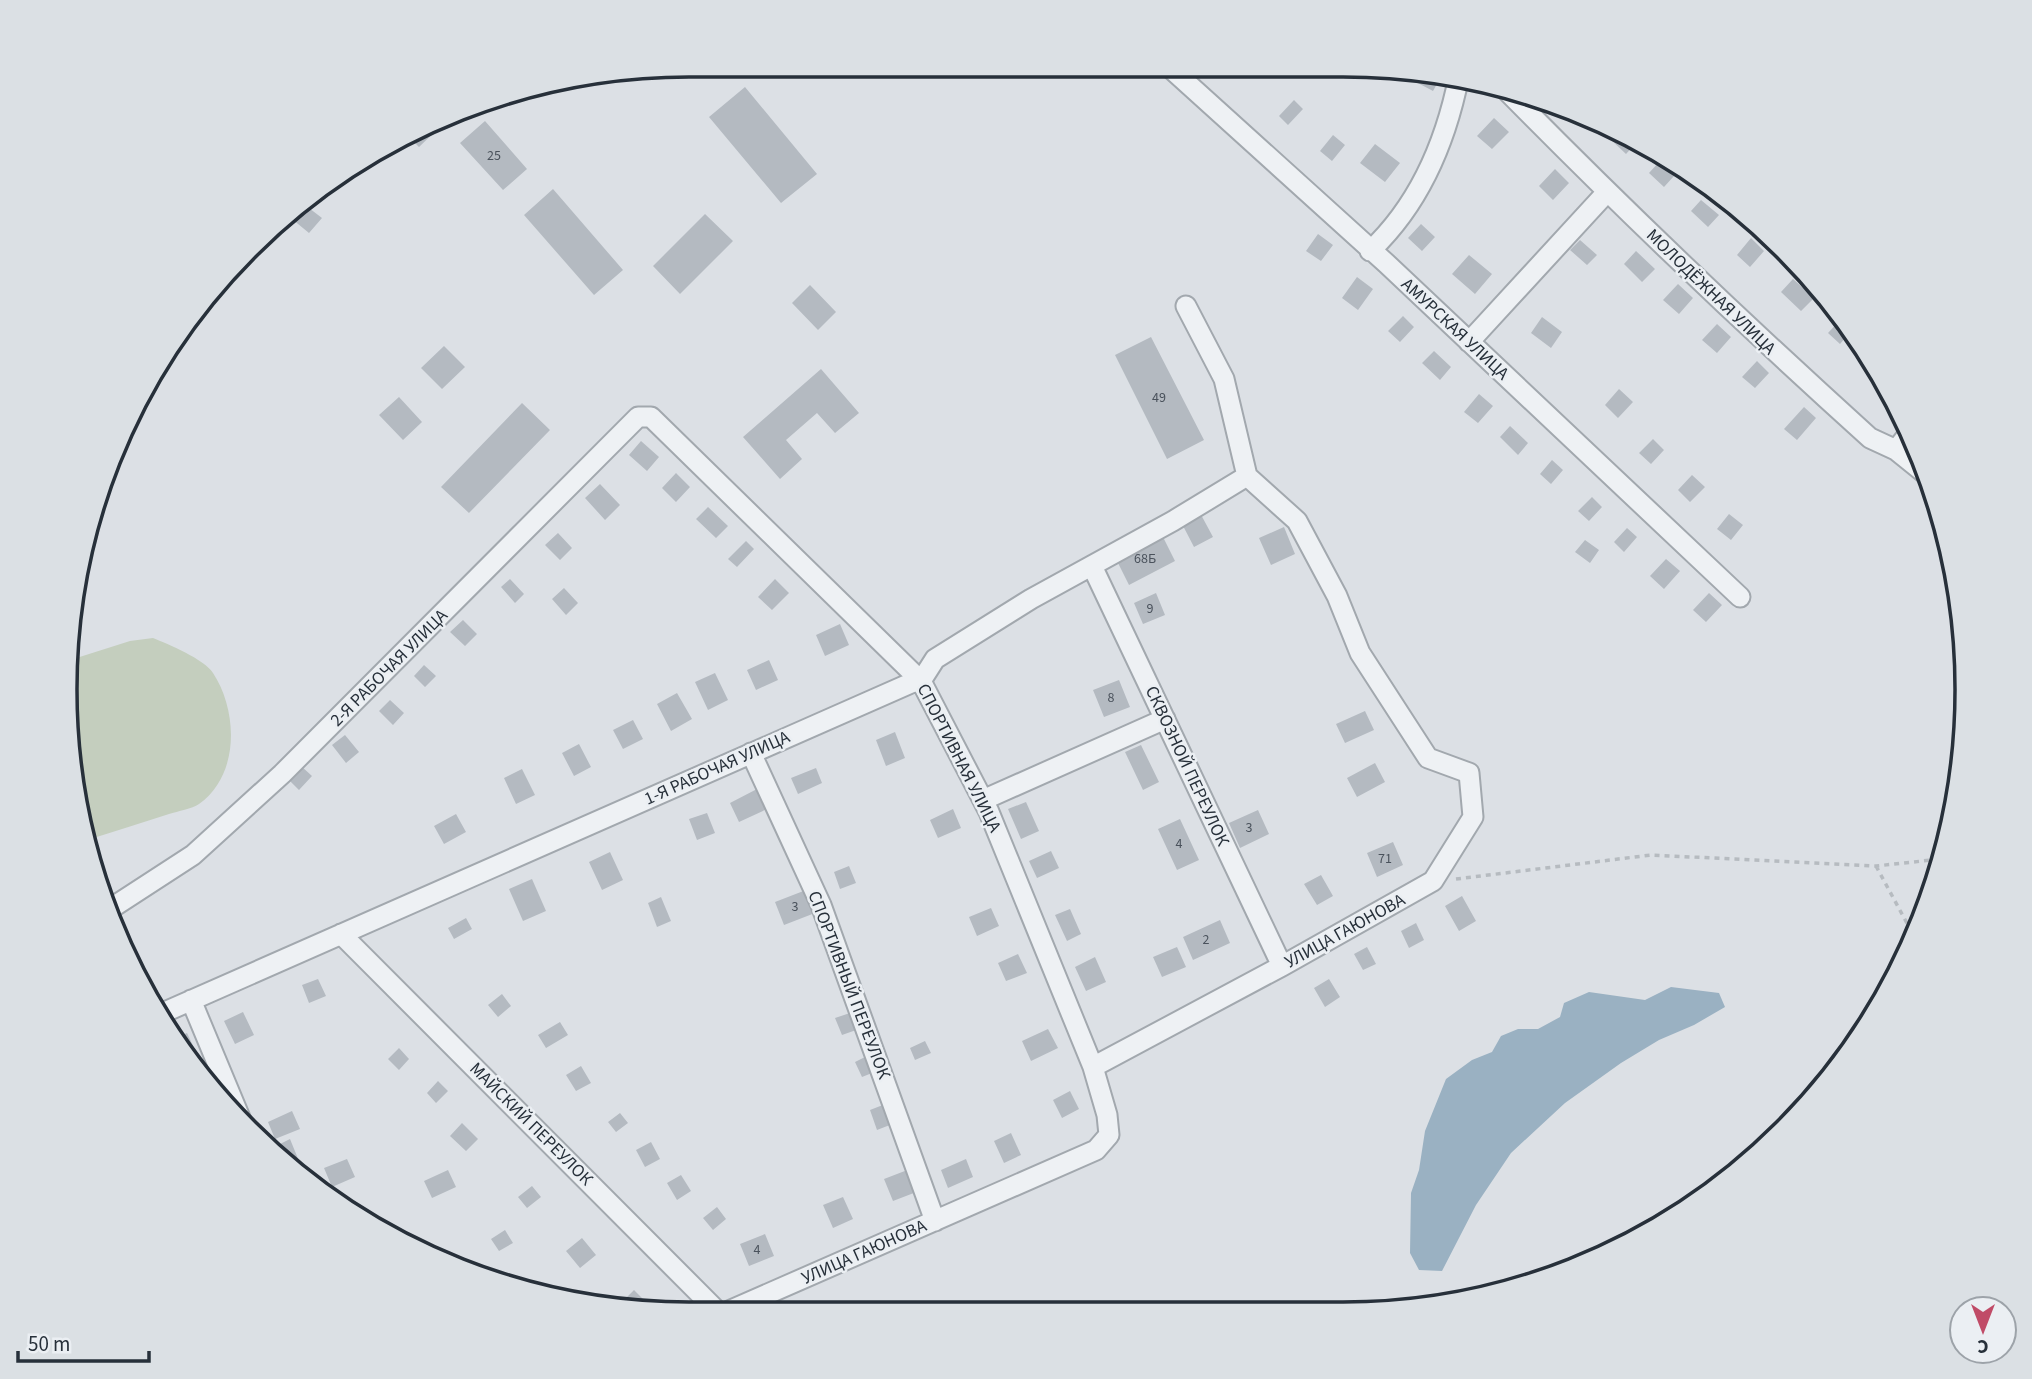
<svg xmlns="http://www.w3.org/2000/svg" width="2032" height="1379" font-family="'Source Sans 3',sans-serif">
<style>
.green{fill:#c4cebe}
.water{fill:#9ab1c2}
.building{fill:#b4bac1}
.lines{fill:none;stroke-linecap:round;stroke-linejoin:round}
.street-casing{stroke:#a2a8ae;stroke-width:23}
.path{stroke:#b6bbc0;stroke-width:3.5;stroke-dasharray:5 5;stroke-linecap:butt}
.street{stroke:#eef1f4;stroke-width:19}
.labels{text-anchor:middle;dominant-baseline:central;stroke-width:5;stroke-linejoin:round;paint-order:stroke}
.number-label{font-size:14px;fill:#4a525c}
.street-label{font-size:18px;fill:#27303a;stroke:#ebeff3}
.rim{fill:none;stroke:#27303a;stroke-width:3.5}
</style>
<rect width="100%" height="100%" fill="#dce0e5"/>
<path class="green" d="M153 638C168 644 204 659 213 673 238 711 240 775 199 804 192 809 178 811 169 814 142 823 115 831 87 840L77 812 67 661 130 641Z"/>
<path class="water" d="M1671 987 1719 993 1725 1007 1694 1025 1659 1040 1621 1063 1565 1103 1511 1153 1476 1205 1442 1271 1419 1270 1410 1253 1411 1193 1419 1170 1425 1131 1446 1079 1472 1060 1492 1052 1501 1036 1518 1029H1538L1560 1017 1564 1003 1589 992 1645 1000Z"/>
<path class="building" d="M1225 65H1250L1237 77Z
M1421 72 1442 75 1433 91 1416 82Z
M745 87 817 174 781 203 709 117Z
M1294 100 1303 109 1288 125 1279 116Z
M1494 118 1509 132 1492 149 1477 136Z
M448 119 419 147 409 137 448 118Z
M485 121 527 169 503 190 460 143Z
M1613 127 1637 142 1626 154 1606 135Z
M1333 135 1345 145 1332 161 1320 151Z
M1375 144 1400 163 1385 182 1360 163Z
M1659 162 1674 176 1664 187 1649 173Z
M1555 169 1569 183 1553 200 1539 186Z
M553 189 623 270 594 295 524 215Z
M1701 200 1719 215 1708 227 1691 211Z
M305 205 322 218 309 233 292 219Z
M705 214 733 241 680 294 653 266Z
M1421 224 1435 237 1422 251 1408 238Z
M1318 234 1333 245 1321 261 1306 251Z
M1751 238 1764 251 1750 267 1737 255Z
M1580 240 1597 255 1587 265 1570 250Z
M1636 251 1655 269 1642 282 1624 264Z
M1469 255 1492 274 1475 294 1452 274Z
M1357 277 1373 289 1358 310 1342 298Z
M1793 279 1814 298 1801 311 1781 292Z
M1678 284 1693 298 1679 314 1663 300Z
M810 285 836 312 818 330 792 303Z
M1403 316 1414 327 1400 342 1388 331Z
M1542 317 1562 332 1551 348 1531 333Z
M1842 318 1852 330 1840 344 1828 333Z
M1717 324 1731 337 1717 353 1702 340Z
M1151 337 1204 440 1167 459 1115 355Z
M444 346 465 367 442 389 421 368Z
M1434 351 1451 367 1440 380 1422 363Z
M1757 361 1769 373 1755 388 1742 377Z
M821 369 859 413 835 433 817 413 786 440 802 459 780 479 743 437Z
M1619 389 1633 402 1618 418 1605 405Z
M1479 394 1493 406 1478 423 1464 412Z
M399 397 422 422 403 440 379 415Z
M522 403 550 430 469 513 441 487Z
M1804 407 1816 418 1797 440 1784 429Z
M1510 426 1528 443 1518 455 1500 437Z
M1653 439 1664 450 1651 464 1639 453Z
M641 441 659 457 647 471 629 455Z
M1552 460 1563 470 1551 484 1540 474Z
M676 473 690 487 676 502 662 488Z
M1692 475 1705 487 1690 502 1678 490Z
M600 484 620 505 605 520 585 498Z
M1592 497 1602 507 1589 521 1578 511Z
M708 507 728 526 716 538 696 519Z
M1199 511 1213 537 1194 547 1180 520Z
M1729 514 1743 525 1731 540 1717 529Z
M1284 527 1295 554 1271 565 1259 538Z
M1627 528 1637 537 1624 552 1614 542Z
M558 533 572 548 560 560 545 545Z
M1161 533 1175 561 1129 585 1115 557Z
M1585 540 1599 550 1590 563 1575 552Z
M746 541 754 549 737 567 728 559Z
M1666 559 1680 571 1664 589 1650 576Z
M510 579 524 594 515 603 501 587Z
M775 579 789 593 772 610 758 597Z
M564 588 578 603 566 615 552 599Z
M1156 593 1165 615 1143 624 1134 603Z
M1709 593 1722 605 1706 622 1693 610Z
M463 620 477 634 465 646 450 632Z
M840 624 849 645 825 656 816 635Z
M769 660 778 680 756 690 747 670Z
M424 665 436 676 425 687 414 676Z
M715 673 728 700 708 710 695 682Z
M1119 680 1130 707 1104 717 1093 690Z
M677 693 692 719 671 731 657 704Z
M390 700 404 713 393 725 379 711Z
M1365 711 1374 730 1345 743 1336 724Z
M633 720 643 739 623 749 613 730Z
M895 732 905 758 886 766 876 740Z
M345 735 359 752 346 763 332 745Z
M579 744 591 767 574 776 562 753Z
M1141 745 1159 782 1143 790 1125 752Z
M1375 763 1385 782 1357 797 1347 778Z
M301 766 312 776 299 790 288 779Z
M816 768 822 783 798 794 791 778Z
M522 769 535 795 516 804 504 778Z
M757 789 767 809 739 822 730 803Z
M1026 802 1039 831 1021 839 1008 809Z
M953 809 961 828 938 838 930 820Z
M1258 810 1269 834 1240 848 1229 823Z
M707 813 715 833 697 840 689 819Z
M456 814 466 832 444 844 434 826Z
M1180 819 1199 860 1177 870 1158 829Z
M1393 842 1403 865 1377 877 1367 853Z
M1051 851 1059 868 1037 878 1029 861Z
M610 852 623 880 602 890 589 862Z
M849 866 856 883 840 889 834 872Z
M1321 875 1333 896 1317 905 1304 884Z
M532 879 546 911 523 921 509 889Z
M806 890 815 913 784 925 775 902Z
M1462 896 1476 921 1459 931 1445 906Z
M661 897 671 921 657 927 648 903Z
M991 908 999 926 977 936 969 917Z
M1070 909 1081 934 1067 941 1055 915Z
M466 918 472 929 454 939 448 928Z
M1220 920 1230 943 1193 960 1183 937Z
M1416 923 1424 940 1409 948 1401 931Z
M1177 947 1186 967 1162 977 1153 957Z
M1367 947 1376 964 1363 970 1354 954Z
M1018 954 1027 973 1006 981 998 963Z
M1095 957 1106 982 1086 991 1075 967Z
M318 979 326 996 309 1003 302 985Z
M1329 979 1340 997 1325 1007 1314 988Z
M502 994 511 1006 498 1017 488 1005Z
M243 1012 254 1035 235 1044 224 1021Z
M853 1012 859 1029 842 1035 835 1018Z
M560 1022 568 1035 546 1048 538 1035Z
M1048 1029 1058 1048 1031 1061 1022 1041Z
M187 1033 195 1050 188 1054 176 1038Z
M925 1041 931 1053 915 1060 910 1048Z
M399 1048 409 1059 399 1070 388 1059Z
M869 1055 877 1071 862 1077 855 1062Z
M581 1066 591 1083 576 1091 566 1075Z
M438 1081 448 1091 436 1103 427 1093Z
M1070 1091 1079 1109 1062 1118 1053 1100Z
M888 1103 895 1123 877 1130 870 1110Z
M292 1111 300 1129 275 1139 268 1122Z
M620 1113 628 1123 616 1132 608 1122Z
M462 1123 478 1139 466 1151 450 1136Z
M1011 1133 1021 1155 1004 1163 994 1141Z
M290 1139 303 1171 280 1154 276 1146Z
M651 1142 660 1159 645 1167 636 1150Z
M347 1159 355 1177 332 1187 324 1168Z
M966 1159 973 1177 948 1188 941 1170Z
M910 1169 919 1191 893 1201 884 1179Z
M448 1170 456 1187 432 1198 424 1181Z
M681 1175 691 1191 677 1200 667 1183Z
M532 1186 541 1197 527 1208 518 1197Z
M843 1197 853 1219 833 1228 823 1205Z
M717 1207 726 1219 713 1230 703 1218Z
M505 1230 513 1243 499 1251 491 1239Z
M765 1234 774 1256 749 1266 740 1244Z
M582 1238 596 1255 580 1268 566 1251Z
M634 1290 648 1304 642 1310 624 1308 620 1304Z"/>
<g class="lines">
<g class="street-casing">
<path id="street" d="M1167 65 1387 264 1740 597
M1508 92C1625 211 1746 326 1870 438L1896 450 1927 475
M1370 251C1419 205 1446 141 1459 76
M1469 342 1607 192
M1896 450 1910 432
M1092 566 1282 966
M751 753 821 905 935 1221
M983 800 1165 719
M113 907 193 855 282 774 638 417H651L921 681 989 812 1093 1067
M341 934 720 1314
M191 1000 243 1125
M158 1015 911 683 921 681 935 659 1031 599 1173 521 1247 476
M722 1314 1096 1150 1109 1135 1107 1115 1093 1067 1282 966 1433 881 1473 817 1469 773 1428 758 1360 653 1337 596 1297 521 1247 476 1224 379 1186 306"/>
</g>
<path class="path" d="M1876 866 1915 938
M1456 879 1651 855 1876 866 1941 859"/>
<use href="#street" class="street"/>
</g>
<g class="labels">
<g class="number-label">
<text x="494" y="156">25</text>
<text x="1159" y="398">49</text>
<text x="1145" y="559">68Б</text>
<text x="1150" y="609">9</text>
<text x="1111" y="698">8</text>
<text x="1249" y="828">3</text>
<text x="1179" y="844">4</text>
<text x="1385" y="859">71</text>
<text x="795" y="907">3</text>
<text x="1206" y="940">2</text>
<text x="757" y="1250">4</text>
</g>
<g class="street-label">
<text transform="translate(1711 292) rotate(44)">МОЛОДЁЖНАЯ УЛИЦА</text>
<text transform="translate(1455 329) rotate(43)">АМУРСКАЯ УЛИЦА</text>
<text transform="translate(389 668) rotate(-45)">2-Я РАБОЧАЯ УЛИЦА</text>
<text transform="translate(959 758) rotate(63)">СПОРТИВНАЯ УЛИЦА</text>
<text transform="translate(1187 766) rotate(65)">СКВОЗНОЙ ПЕРЕУЛОК</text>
<text transform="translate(717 768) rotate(-24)">1-Я РАБОЧАЯ УЛИЦА</text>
<text transform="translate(1345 931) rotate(-29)">УЛИЦА ГАЮНОВА</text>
<text transform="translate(849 985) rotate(69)">СПОРТИВНЫЙ ПЕРЕУЛОК</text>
<text transform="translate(531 1124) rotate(45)">МАЙСКИЙ ПЕРЕУЛОК</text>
<text transform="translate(864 1252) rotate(-24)">УЛИЦА ГАЮНОВА</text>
</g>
</g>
<path d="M0 0H2032V1379H0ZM689 77H1343A612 612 0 0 1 1955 689V690A612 612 0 0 1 1343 1302H689A612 612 0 0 1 77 690V689A612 612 0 0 1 689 77Z" fill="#dbe0e4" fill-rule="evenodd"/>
<path class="rim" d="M689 77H1343A612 612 0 0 1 1955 689V690A612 612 0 0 1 1343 1302H689A612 612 0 0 1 77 690V689A612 612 0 0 1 689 77Z"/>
<g transform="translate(1983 1330) rotate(180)"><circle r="33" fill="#ebeff3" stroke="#9da3a9" stroke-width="2"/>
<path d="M0-5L12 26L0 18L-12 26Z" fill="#c04b67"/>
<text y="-10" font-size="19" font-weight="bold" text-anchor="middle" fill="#27303a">С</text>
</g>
<path d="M18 1351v10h131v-10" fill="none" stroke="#27303a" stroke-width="3.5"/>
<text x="28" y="1351" font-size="21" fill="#27303a" stroke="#ebeff3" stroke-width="5" paint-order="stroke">50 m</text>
</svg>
